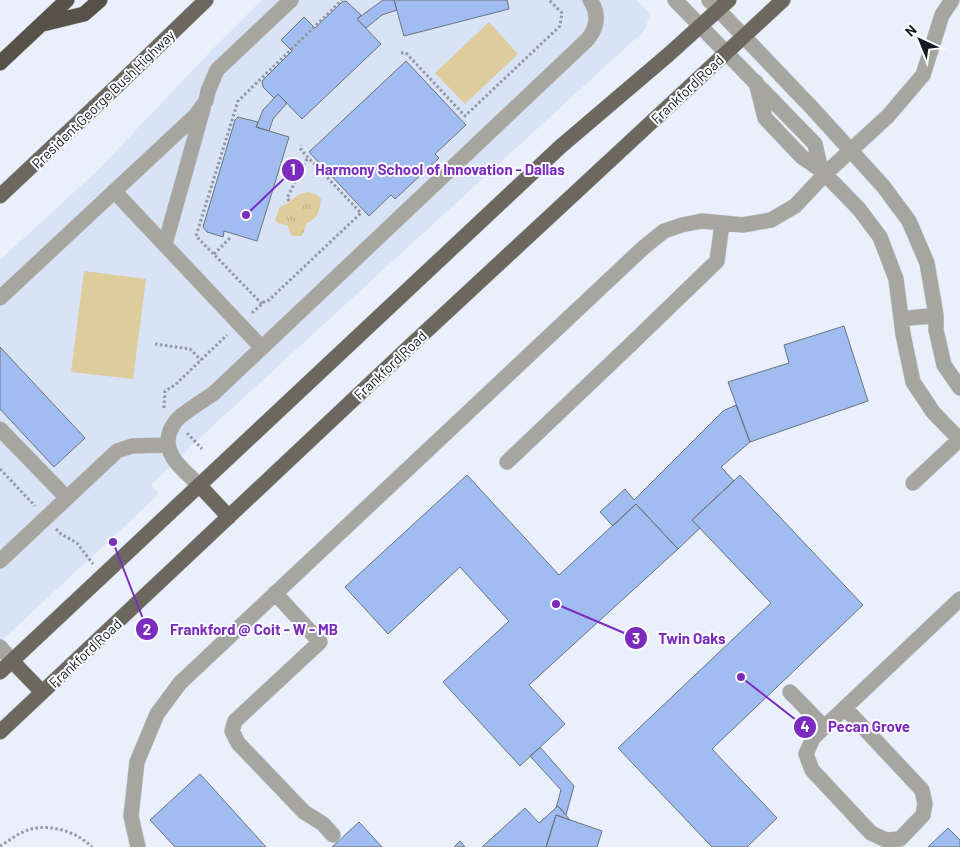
<svg xmlns="http://www.w3.org/2000/svg" width="960" height="847" font-family="Barlow,sans-serif">
<style>
.built{fill:#d9e3f6}
.grass{fill:url(#grass-tufts)}
.pitch{fill:#decc9c}
.building{fill:#a0bcf0;stroke:#6d737d}
.lines{fill:none;stroke-linecap:round;stroke-linejoin:round}
.minor-casing{stroke:#c7cdd7;stroke-width:16}
.major-casing{stroke:#c7cdd7;stroke-width:16}
.highway-casing{stroke:#c7cdd7;stroke-width:16}
.path{stroke:#9398a1;stroke-width:3;stroke-dasharray:2.5 2.5;stroke-linecap:butt}
.minor{stroke:#a7a5a0;stroke-width:15}
.major{stroke:#6c685f;stroke-width:15}
.highway{stroke:#575248;stroke-width:15}
.labels{text-anchor:middle;dominant-baseline:central;stroke-width:4;stroke-linejoin:round;paint-order:stroke}
.street-label{font-size:14px;fill:#16191d;stroke:#fbfcff}
.leader{fill:none;stroke:#7b2cbf;stroke-width:2}
.callout-dot{fill:#7b2cbf;stroke:#fbfcff;stroke-width:2}
.mark-label{font-size:15px;text-anchor:middle;font-weight:bold;fill:#fff}
.callout-label{font-size:15px;text-anchor:middle;font-weight:bold;fill:#7b2cbf;stroke:#fbfcff;stroke-width:4;stroke-linejoin:round;paint-order:stroke}
</style>
<defs>
<pattern id="grass-tufts" width="24" height="20" patternUnits="userSpaceOnUse" patternTransform="scale(1.25)"><rect width="24" height="20" fill="#decc9c"/><path d="M3 7l-1-3M5 7V3M7 7l1-3M15 17l-1-3M17 17v-4M19 17l1-3" fill="none" stroke="#beaf86"/></pattern>
</defs>
<rect width="100%" height="100%" fill="#e9effb"/>
<path class="built" d="M262 0H637L650 14 645 30 204 434 151 485 159 494 0 642V260L97 171 210 52Z"/>
<path class="grass" d="M308 192 317 195 321 199C320 210 318 219 307 223L302 236H292L290 233 288 226 278 223 275 220 280 207C294 202 293 194 308 192Z"/>
<path class="pitch" d="M489 22 518 54 465 104 435 73Z
M84 271 146 279 133 379 71 372Z"/>
<path class="building" d="M383 0H394L397 10 382 15 366 28 357 19Z
M394 0H507L509 9 404 36Z
M346 1 361 15 357 19 381 44 302 119 278 94 274 98 263 87 262 81 292 51 281 40 304 17 315 28 342 2Z
M406 61 466 125 435 154 439 158 395 199 391 195 369 216 309 152Z
M278 94 287 103 273 119 269 131 256 127 263 110Z
M238 117 258 122 256 127 289 137 257 241 224 231 223 237 207 232 203 227 235 120Z
M844 326 868 401 750 442 728 382 789 363 784 345Z
M0 347 85 438 54 467 0 409Z
M736 405 750 442 721 467 734 481 692 520 700 528 678 549 636 504 613 526 600 512 625 489 634 500 723 411Z
M467 475 559 575 636 504 678 549 529 685 565 724 520 766 443 682 509 621 460 567 388 634 345 587Z
M740 475 863 605 712 749 777 818 747 847H712L618 748 771 603 692 520Z
M540 747 574 786 566 815 558 806 556 808 561 790 530 756Z
M200 774 266 847H175L150 820Z
M558 806 570 820 556 815 546 847H482L525 808 539 823Z
M556 815 602 831 597 847H546Z
M359 822 382 847H332Z
M948 828 960 840V847H928Z
M460 841 465 847H454Z"/>
<g class="lines">
<g class="minor-casing">
<path id="minor" d="M675 0 815 144 821 170
M709 0 813 109 883 186 909 221 927 263 936 315V330L944 365 960 388
M756 82 765 118 802 157 821 170 859 209 880 237 896 279 903 334 913 382 933 412 960 440
M114 191 262 348
M165 244 203 109
M0 298 196 115 206 101 208 91 217 70 291 0
M901 319 936 315
M0 429 67 498
M507 462 628 347 717 261 722 224
M913 483 960 439
M199 485C184 470 161 455 170 431 173 424 178 417 185 413 194 406 204 400 214 393L588 39C598 26 599 13 590 0
M0 561 117 451 132 446 168 445
M275 593 320 642 235 721 232 731 238 743 304 812 323 824 333 835
M0 647 12 661
M790 692 824 727
M845 708 922 790 925 804 923 815 900 839 886 840 871 833 812 770 806 754 813 738 960 599
M138 847 131 816 137 762 157 714 180 683 643 248 664 231 682 225 702 221 743 225 771 220 795 206 825 174 888 116 923 75 942 15 952 0"/>
</g>
<g class="major-casing">
<path id="major" d="M0 196 118 85 206 0
M199 485 229 517
M12 661 42 692
M0 672 560 147 668 55 729 0
M0 732 408 348 783 0"/>
</g>
<g class="highway-casing">
<path id="highway" d="M43 24 84 14 100 0
M0 63 67 0"/>
</g>
<path class="path" d="M401 53H406L465 116 560 26 562 13 549 0
M289 201 287 198 308 157
M214 254 230 238
M262 304 196 236 238 101 342 0
M252 313 265 301 269 300 361 213 301 150V145
M155 344 190 349 201 360
M164 408 165 391 175 385 227 335
M187 433 202 449
M0 469 35 506
M56 529 61 534 77 543 93 564
M0 846C10 840 20 832 31 829 52 824 77 832 92 847"/>
<use href="#minor" class="minor"/>
<use href="#major" class="major"/>
<use href="#highway" class="highway"/>
</g>
<g class="labels">
<g class="street-label">
<text transform="translate(687 89) rotate(-43)">Frankford Road</text>
<text transform="translate(103 99) rotate(-44)">President George Bush Highway</text>
<text transform="translate(390 365) rotate(-43)">Frankford Road</text>
<text transform="translate(85 653) rotate(-43)">Frankford Road</text>
</g>
</g>
<path class="leader" d="M246 215L293 170M113 542L147 629M556 604L636 638M741 677L805 727"/>
<g class="callout-dot">
<circle cx="246" cy="215" r="5"/>
<circle cx="113" cy="542" r="5"/>
<circle cx="556" cy="604" r="5"/>
<circle cx="741" cy="677" r="5"/>
<circle cx="293" cy="170" r="12"/>
<circle cx="147" cy="629" r="12"/>
<circle cx="636" cy="638" r="12"/>
<circle cx="805" cy="727" r="12"/>
</g>
<g class="mark-label">
<text x="293" y="175">1</text>
<text x="147" y="635">2</text>
<text x="636" y="644">3</text>
<text x="805" y="732">4</text>
</g>
<g class="callout-label">
<text x="440" y="175">Harmony School of Innovation - Dallas</text>
<text x="254" y="635">Frankford @ Coit - W - MB</text>
<text x="692" y="644">Twin Oaks</text>
<text x="869" y="732">Pecan Grove</text>
</g>
<g transform="translate(920 40) rotate(316)" stroke="#fbfcff" stroke-width="4" paint-order="stroke">
<path d="M0-4L9 19L0 12L-9 19Z" fill="#16191d"/>
<text y="-8" font-size="14" font-weight="bold" text-anchor="middle" fill="#16191d">N</text>
</g>
</svg>
